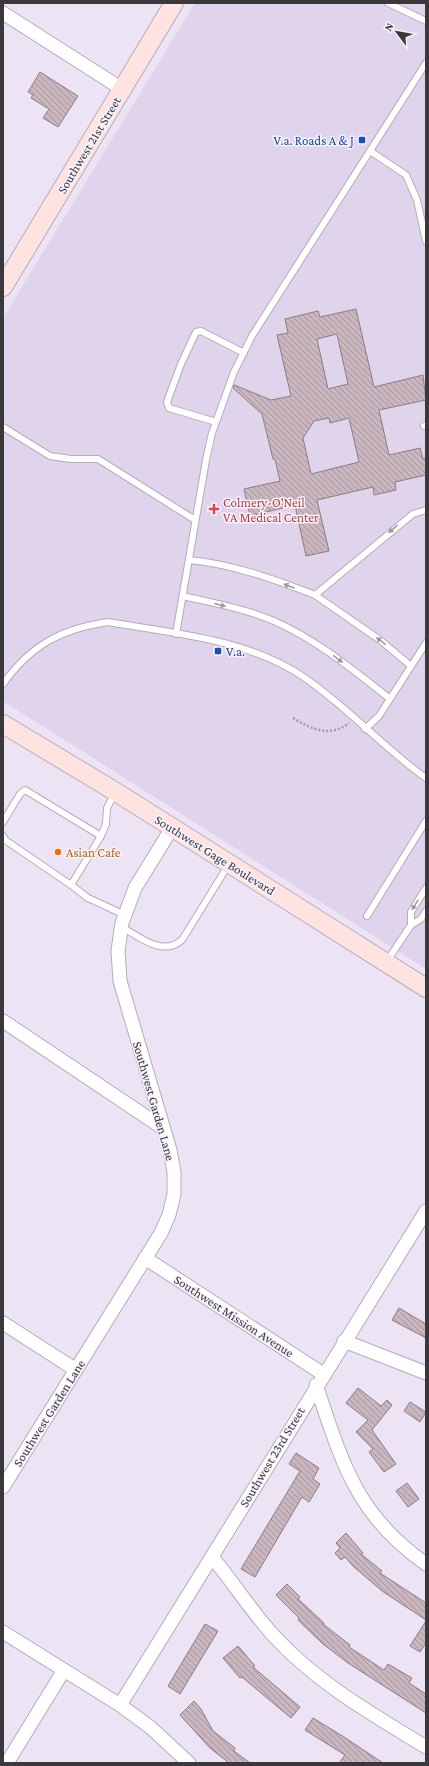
<svg xmlns="http://www.w3.org/2000/svg" width="429" height="1766" font-family="'Crimson Pro',serif">
<style>
.built{fill:#dfd4eb}
.building{fill:url(#building-back-hatch);stroke:#8d7c83;fill-rule:evenodd}
.lines{fill:none;stroke-linecap:round;stroke-linejoin:round}
.service-casing{stroke:#b4acbc;stroke-width:8}
.minor-casing{stroke:#b4acbc;stroke-width:15}
.secondary-casing{stroke:#b4acbc;stroke-width:20}
.path{stroke:#a19ba8;stroke-width:2.5;stroke-dasharray:2 2;stroke-linecap:butt}
.service{stroke:#fff;stroke-width:6}
.minor{stroke:#fff;stroke-width:13}
.secondary{stroke:#fee3e0;stroke-width:18}
.oneway{fill:#9c9b9e}
.transit-dot{fill:#1a4fb4;stroke:#f7f3fd;stroke-width:1.5}
.health-dot{fill:#e0444e;stroke:#f7f3fd;stroke-width:1.5}
.food-dot{fill:#e8710a;stroke:#f7f3fd;stroke-width:1.5}
.labels{text-anchor:middle;dominant-baseline:central;stroke-width:3;stroke-linejoin:round;paint-order:stroke}
.transit-label{font-size:13px;fill:#164399;stroke:#f7f3fd;text-anchor:end}
.street-label{font-size:13px;fill:#3a373d;stroke:#f7f3fd}
.health-label{font-size:13px;fill:#be3a42;stroke:#f7f3fd;text-anchor:start}
.food-label{font-size:13px;fill:#c56008;stroke:#f7f3fd;text-anchor:start}
</style>
<defs>
<pattern id="building-back-hatch" width="6" height="6" patternUnits="userSpaceOnUse"><rect width="6" height="6" fill="#c9b6be"/><path d="M-1 5l2 2M0 0l6 6M5-1l2 2" fill="none" stroke="#a4959c"/></pattern>
</defs>
<rect width="100%" height="100%" fill="#ece4f5"/>
<path class="built" d="M195 3H426V969L3 701V318Z"/>
<path class="building" d="M40 72 78 96 58 127 43 118 49 109 31 98 33 95 28 92Z
M356 309 374 387 423 375 426 400 379 410 389 455 420 448 423 459 426 458V475L395 482 396 490 374 495 373 487 317 500 329 551 306 556 295 505 250 516 244 489 280 481 275 459H273L262 414 233 388 234 385 271 400 291 396 277 335 288 333 285 319 318 311 320 317ZM337 334 348 384 328 389 317 339ZM329 418 330 423 349 418 359 462 311 474 303 438 314 421Z
M399 1308 426 1324V1338L392 1320Z
M358 1388 381 1406 387 1400 392 1405 372 1430 396 1464 384 1472 369 1452 373 1449 356 1432 368 1420 346 1403Z
M410 1402 426 1412 420 1422 404 1411Z
M296 1453 319 1468 313 1479 320 1484 309 1502 302 1497 255 1577 241 1569 300 1471 289 1464Z
M407 1483 419 1499 408 1507 396 1491Z
M346 1533 363 1553 361 1554 382 1571 380 1573 426 1603V1620L382 1591 354 1567 345 1557 341 1560 335 1553 340 1548 336 1543Z
M287 1584 300 1597 298 1599 324 1623 323 1624 350 1645 349 1647 384 1670 388 1664 412 1678 409 1683 426 1694V1713L348 1663 323 1644 298 1620 299 1618 276 1595Z
M426 1621V1643L420 1652 410 1646Z
M205 1624 218 1631 180 1694 168 1686Z
M238 1646 255 1666 253 1667 300 1707 291 1718 242 1677 240 1678 223 1658Z
M194 1701 201 1709 213 1731 235 1748 234 1751 250 1763H229L210 1748 180 1715Z
M313 1718 344 1737 383 1763H339L345 1755 305 1730Z"/>
<g class="lines">
<g class="service-casing">
<path id="service" d="M388 3 426 21
M370 151 406 175 417 200 426 241
M216 422 169 408 167 402 181 364 196 332 201 331 244 353
M424 426 426 425
M3 427 50 456 71 459H98L195 520
M189 560C232 564 274 579 315 595L413 514 426 510
M315 595 380 640 411 666
M183 596C213 603 246 609 274 621 317 640 353 670 389 698
M176 634 206 460 212 433 234 372 252 336 426 63
M3 684C31 645 61 629 108 622 172 633 247 639 302 676 347 706 382 747 426 778
M365 729 379 716 426 643
M3 822 20 794 25 790 101 836 106 824 107 808 115 793
M3 836 5 840 71 885
M101 836 71 885 88 898 125 915
M367 916 426 821
M411 925V912L426 888
M122 927C139 937 163 957 182 940L229 864
M387 961 411 925 421 919 426 911"/>
</g>
<g class="minor-casing">
<path id="minor" d="M3 13 122 89
M3 1021 163 1128
M145 1258 323 1374
M3 1323 76 1370
M344 1341 426 1373
M316 1385C342 1462 356 1515 426 1564
M3 1487 161 1233 169 1215 174 1194V1172L170 1150 120 981 118 951 122 923 135 888 172 828
M212 1557C233 1582 251 1611 274 1636 317 1683 372 1714 426 1747
M3 1632 120 1705 150 1727 189 1763
M120 1705 426 1211
M7 1763 64 1670"/>
</g>
<g class="secondary-casing">
<path id="secondary" d="M3 287 174 3
M3 724 116 792 426 988"/>
</g>
<path class="path" d="M293 718C311 729 330 738 349 723"/>
<use href="#service" class="service"/>
<use href="#minor" class="minor"/>
<use href="#secondary" class="secondary"/>
</g>
<defs><path id="oneway-solid" d="M-6-.8H1V-3.2L6.5 0L1 3.2V.8H-6Z"/></defs>
<g class="oneway">
<use href="#oneway-solid" transform="translate(393 529) rotate(140)"/>
<use href="#oneway-solid" transform="translate(289 586) rotate(-160)"/>
<use href="#oneway-solid" transform="translate(220 605) rotate(14)"/>
<use href="#oneway-solid" transform="translate(381 641) rotate(-142)"/>
<use href="#oneway-solid" transform="translate(338 659) rotate(36)"/>
<use href="#oneway-solid" transform="translate(415 905) rotate(122)"/>
</g>
<g class="transit-dot">
<rect x="358" y="136" width="8" height="8" rx="2"/>
<rect x="214" y="647" width="8" height="8" rx="2"/>
</g>
<path class="health-dot" d="M212 503h4v4h4v4h-4v4h-4v-4h-4v-4h4z"/>
<circle class="food-dot" cx="58" cy="852" r="4"/>
<g class="labels">
<g class="transit-label">
<text x="354" y="140">V.a. Roads A &amp; J</text>
<text x="226" y="651" text-anchor="start">V.a.</text>
</g>
<g class="street-label">
<text transform="translate(89 145) rotate(-59)">Southwest 21st Street</text>
<text transform="translate(215 855) rotate(32)">Southwest Gage Boulevard</text>
<text transform="translate(154 1101) rotate(74)">Southwest Garden Lane</text>
<text transform="translate(234 1316) rotate(33)">Southwest Mission Avenue</text>
<text transform="translate(49 1413) rotate(-58)">Southwest Garden Lane</text>
<text transform="translate(272 1457) rotate(-59)">Southwest 23rd Street</text>
</g>
<g class="health-label">
<text x="223" y="502">Colmery-O'Neil<tspan x="223" dy="15">VA Medical Center</tspan></text>
</g>
<g class="food-label">
<text x="66" y="852">Asian Cafe</text>
</g>
</g>
<rect width="429" height="1766" fill="none" stroke="#3a373d" stroke-width="8"/>
<g transform="translate(397 32) rotate(302)" stroke="#f7f3fd" stroke-width="3" paint-order="stroke">
<path d="M0-3L7 15L0 10L-7 15Z" fill="#3a373d"/>
<text y="-6" font-size="11" font-weight="bold" text-anchor="middle" fill="#3a373d">N</text>
</g>
</svg>
